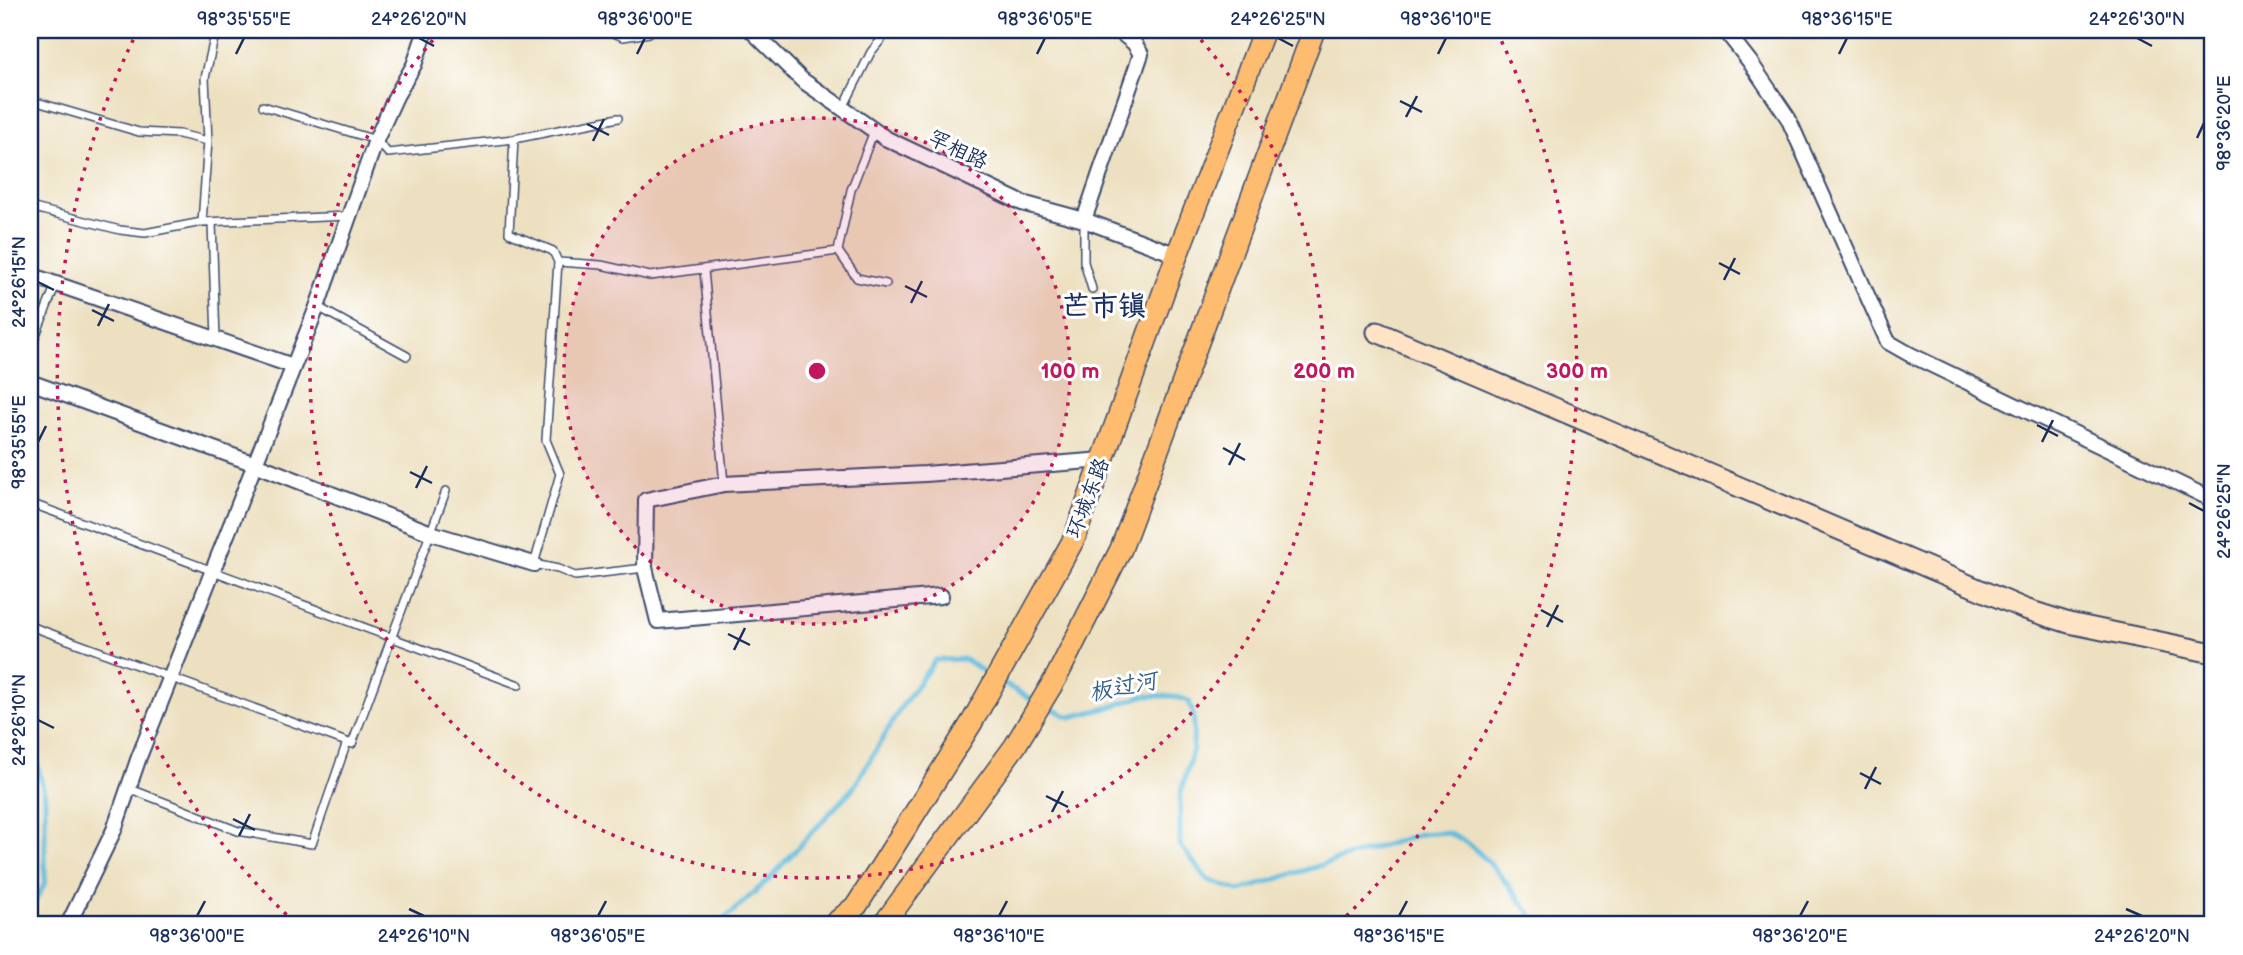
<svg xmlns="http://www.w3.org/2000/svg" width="2243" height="955" font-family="'Balsamiq Sans','LXGW WenKai TC',sans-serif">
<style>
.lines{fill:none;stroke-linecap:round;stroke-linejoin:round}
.stream{stroke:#5fbcdd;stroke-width:5}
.lane-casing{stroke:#3a4a6d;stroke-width:10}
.street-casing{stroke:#3a4a6d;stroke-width:18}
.secondary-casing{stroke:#3a4a6d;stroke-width:23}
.primary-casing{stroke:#3a4a6d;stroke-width:24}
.lane{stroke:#fff;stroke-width:7}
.street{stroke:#fff;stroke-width:14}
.secondary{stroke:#fee4c5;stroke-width:19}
.primary{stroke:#fdbc6f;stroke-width:21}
.ticks{fill:none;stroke:#1b2f5e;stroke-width:2.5}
.ring{fill:none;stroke:#c2185b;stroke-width:3.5;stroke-dasharray:3.5 7}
.labels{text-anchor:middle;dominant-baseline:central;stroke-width:6;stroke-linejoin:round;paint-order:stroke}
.street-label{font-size:21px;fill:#1b2f5e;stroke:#fff}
.water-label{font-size:23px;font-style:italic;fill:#33608a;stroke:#fff}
.district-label{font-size:28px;font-weight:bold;fill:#1b2f5e;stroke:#fff}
.centre{fill:#c2185b;stroke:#fff;stroke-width:3.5}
.ring-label{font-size:21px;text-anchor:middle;font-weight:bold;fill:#c2185b;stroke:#fff;stroke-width:6;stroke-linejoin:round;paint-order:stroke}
.neatline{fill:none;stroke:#1b2f5e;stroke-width:2.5}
.ticks-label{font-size:18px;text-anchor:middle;fill:#1b2f5e}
</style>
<rect width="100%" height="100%" fill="#fff"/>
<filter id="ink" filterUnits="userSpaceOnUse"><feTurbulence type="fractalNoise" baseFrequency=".0143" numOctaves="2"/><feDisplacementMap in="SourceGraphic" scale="14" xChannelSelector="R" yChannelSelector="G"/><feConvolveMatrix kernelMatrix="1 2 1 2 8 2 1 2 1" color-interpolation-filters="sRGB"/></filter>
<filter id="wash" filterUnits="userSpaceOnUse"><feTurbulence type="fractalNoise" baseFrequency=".00686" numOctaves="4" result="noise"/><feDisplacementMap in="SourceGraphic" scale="28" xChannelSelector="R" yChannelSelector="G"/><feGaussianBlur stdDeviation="1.57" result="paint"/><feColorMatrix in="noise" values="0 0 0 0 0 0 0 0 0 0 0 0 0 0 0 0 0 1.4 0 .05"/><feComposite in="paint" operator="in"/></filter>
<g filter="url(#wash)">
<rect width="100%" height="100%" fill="#ede0c0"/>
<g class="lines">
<path class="stream" d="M1000 682 1037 702
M1046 706 1070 717 1104 709 1143 696H1172L1189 701 1194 717 1193 749 1180 796V845L1208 880 1239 891 1420 834C1428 834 1439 831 1447 833 1482 843 1517 898 1539 925
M30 731 45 797V883L30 911
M718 925 767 881 854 787 900 709 935 660 964 659 992 677"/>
</g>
</g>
<g filter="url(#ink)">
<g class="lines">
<g class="lane-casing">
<path id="lane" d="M606 30 623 37 649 33 651 30
M30 100 139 132 179 134 208 141
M263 106 376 140 388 153 514 139 618 118
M843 108 871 52 889 30
M514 139 509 233 553 251 558 262 546 440 560 474 534 564 558 569 575 576 645 568
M30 207 120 230 145 233 202 222 349 216
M1084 221V262L1092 289
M202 222 208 141 205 78 216 30
M212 222 216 339
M838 251 857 278 886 284
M558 262 601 265 650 276 838 251 851 190 874 131
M704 270 724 484
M318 307 407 356
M30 350 56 284
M30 503 519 685
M30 626 352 744 446 491
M128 788 238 831 312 844 347 742"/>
</g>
<g class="street-casing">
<path id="street" d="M751 30 802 80 885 138 1022 203 1084 220 1177 255
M1725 30 1750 62 1788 118 1888 342 1911 355 2213 500
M1084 220 1141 54 1134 43 1118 30
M30 275 293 366
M30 382 255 464 431 533 534 564
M941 596 658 621 645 568 646 500 724 484 925 474 1103 460
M68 925 114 830 139 757 317 307 376 140 396 96 414 65 426 30"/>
</g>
<g class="secondary-casing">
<path id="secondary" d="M1377 332 2025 609 2069 623 2213 653"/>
</g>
<g class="primary-casing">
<path id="primary" d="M833 925 857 905 972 722 1074 539 1177 255 1264 30
M883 925 1015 746 1057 676 1121 549 1314 30"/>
</g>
<use href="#lane" class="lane"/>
<use href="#street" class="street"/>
<use href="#secondary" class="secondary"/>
<use href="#primary" class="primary"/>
</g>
</g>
<path class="ticks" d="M419 38 434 46M1278 38 1293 46M2137 38 2152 46M236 54 244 38M637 54 645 38M1037 54 1045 38M1438 54 1446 38M1839 54 1847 38M1400 101 1422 112M1406 117 1417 96M587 124 609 135M2197 138 2204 123M593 141 604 119M1719 263 1740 274M1724 280 1735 258M38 282 54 290M905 286 927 297M911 303 922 281M92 310 114 321M98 326 109 304M2037 425 2058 436M38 442 46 426M2042 442 2053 420M1223 448 1245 460M1229 465 1240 443M410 472 432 483M416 488 427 466M2189 503 2204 511M1541 610 1563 622M1547 627 1558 605M728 634 750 645M734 650 745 628M38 720 54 728M1860 773 1881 784M1865 789 1876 767M1046 796 1068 807M1052 812 1063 791M233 819 255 830M239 836 250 814M409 909 424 916M2126 909 2142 916M197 916 205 901M598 916 606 901M999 916 1007 901M1399 916 1407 901M1800 916 1808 901"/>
<circle cx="817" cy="371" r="253" fill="#c2185b" fill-opacity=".12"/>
<g class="ring">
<circle cx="817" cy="371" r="253"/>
<path d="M1194 32A507 507 0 1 1 440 32"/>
<path d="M294 922A760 760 0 0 1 137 32M1497 32A760 760 0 0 1 1340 922"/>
</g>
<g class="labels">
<g class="street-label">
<text transform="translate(958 150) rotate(25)">罕相路</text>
<text transform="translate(1088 498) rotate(-69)">环城东路</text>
</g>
<g class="water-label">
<text transform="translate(1123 687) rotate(-11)">板过河</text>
</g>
<g class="district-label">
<text x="1104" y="306">芒市镇</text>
</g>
</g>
<circle cx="817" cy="371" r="10" class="centre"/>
<g class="ring-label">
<text x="1070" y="378">100 m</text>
<text x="1324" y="378">200 m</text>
<text x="1577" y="378">300 m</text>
</g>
<rect width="2243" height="955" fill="none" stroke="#fff" stroke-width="77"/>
<rect x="38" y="38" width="2166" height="878" class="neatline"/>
<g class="ticks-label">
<text x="244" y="25">98°35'55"E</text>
<text x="419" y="25">24°26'20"N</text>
<text x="645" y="25">98°36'00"E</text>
<text x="1045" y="25">98°36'05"E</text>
<text x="1278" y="25">24°26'25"N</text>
<text x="1446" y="25">98°36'10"E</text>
<text x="1847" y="25">98°36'15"E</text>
<text x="2137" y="25">24°26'30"N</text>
<text transform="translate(2224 123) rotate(-90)" y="6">98°36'20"E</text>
<text transform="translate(19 282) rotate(-90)" y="6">24°26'15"N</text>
<text transform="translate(19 442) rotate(-90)" y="6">98°35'55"E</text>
<text transform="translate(2224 511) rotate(-90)" y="6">24°26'25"N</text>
<text transform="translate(19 720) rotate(-90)" y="6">24°26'10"N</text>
<text x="197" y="942">98°36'00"E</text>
<text x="424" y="942">24°26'10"N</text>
<text x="598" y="942">98°36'05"E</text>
<text x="999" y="942">98°36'10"E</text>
<text x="1399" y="942">98°36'15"E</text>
<text x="1800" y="942">98°36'20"E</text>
<text x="2142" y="942">24°26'20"N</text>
</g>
</svg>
